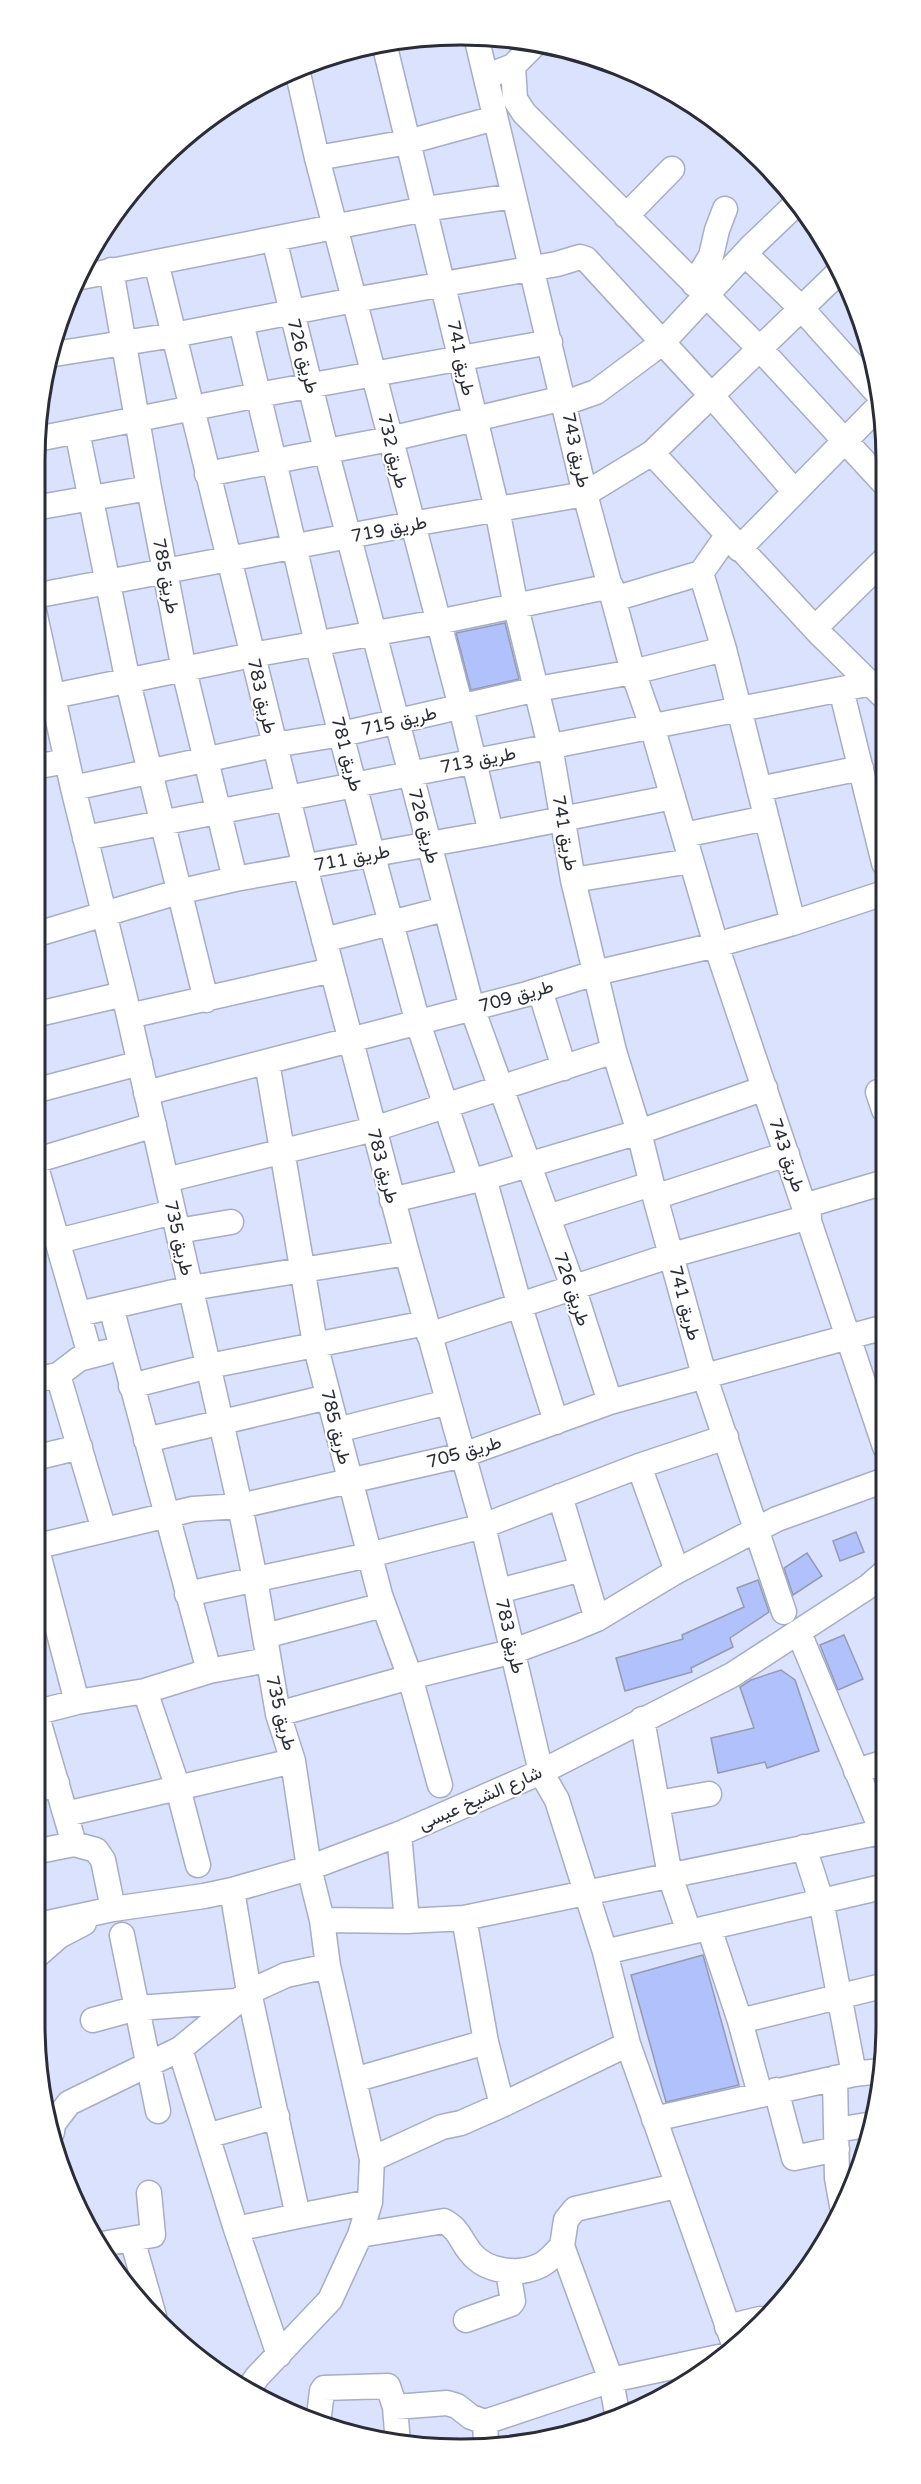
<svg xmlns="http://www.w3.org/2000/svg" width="921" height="2484" font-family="'Varela Round',Vazirmatn,sans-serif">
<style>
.building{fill:#b1c1fb;stroke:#939ab3;stroke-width:1.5}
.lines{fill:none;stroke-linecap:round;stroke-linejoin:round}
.minor-casing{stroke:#a6adc6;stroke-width:27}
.minor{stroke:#fff;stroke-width:24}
.labels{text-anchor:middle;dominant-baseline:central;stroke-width:4.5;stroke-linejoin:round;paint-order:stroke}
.street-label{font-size:18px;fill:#2a2d37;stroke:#fff}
.rim{fill:none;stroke:#2a2d37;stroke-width:3}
</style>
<rect width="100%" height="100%" fill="#dbe2fd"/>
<path class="building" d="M505 623 519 679 471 690 456 633Z
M856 1532 864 1552 840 1561 833 1541Z
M807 1553 822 1576 793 1595 784 1568Z
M758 1580 769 1612 730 1638 733 1647 691 1668 692 1672 625 1691 616 1658 683 1639 682 1635 744 1607 737 1588Z
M844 1635 863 1679 838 1690 820 1645Z
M781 1670 795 1680 819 1751 767 1768 765 1762 718 1773 711 1738 754 1728 740 1687 751 1680Z
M703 1955 739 2085 666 2102 631 1975Z"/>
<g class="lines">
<g class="minor-casing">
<path id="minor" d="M476 36 585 494 633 672 652 726 716 945 885 1447
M384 43 497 509 516 607 550 746 573 880 614 1051 639 1132 655 1197 704 1375 784 1612
M513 66 515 99 524 113 760 349 883 482
M297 69 317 158 461 707 491 833
M498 72 513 66 536 43
M317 158 408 142 495 118
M626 216 672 169
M274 239 326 450 472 1008 573 1287 610 1402
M745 254 802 309 880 396
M156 262 305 867 407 1253 483 1526 541 1772 557 1800 605 1952 628 2044 734 2344
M111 270 149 488 184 670 235 879
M76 278 425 209 514 196
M694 284 711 256 717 230 725 209
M241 322 317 643 372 853 418 1023 471 1181
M48 355 174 335 354 300 557 264 580 257 586 259 711 395 795 492
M565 403 596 392 662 343 751 247 797 203
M77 431 128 682 206 1000
M37 439 258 395 550 342
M652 453 821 635 883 696
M207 474 390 439 564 398
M34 508 149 488
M739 549 882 403
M701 573 724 649 793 923
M34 596 412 524 585 494 652 453 841 270
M614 599 701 573 727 536
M34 611 73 788 124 994 240 1506 255 1579 278 1714 293 1761 309 1868 322 1920 328 1966 372 2159 370 2202 360 2235 330 2300 257 2377 247 2392
M815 628 883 561
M841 689 884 863
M34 700 252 655 438 622 611 586
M34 767 67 761
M73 788 274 745 342 734 537 689 633 672 724 649
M759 789 861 768
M684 835 766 818
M85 838 872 683
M573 880 691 861
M34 935 178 892 235 879 491 833 673 797
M324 940 445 909
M540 990 564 1068
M34 1015 124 994
M129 1016 332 970
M267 1062 315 1344 380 1595 410 1677 440 1785
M34 1091 140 1063
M878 1092 884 1110
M146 1093 527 994 595 973 716 945 793 923 884 893
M34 1160 90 1355
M34 1161 154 1125
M484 1178 520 1307 556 1422
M166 1180 374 1129 614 1051
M655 1197 787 1154
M392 1200 484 1178 639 1132 765 1088
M804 1206 885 1182
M548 1217 651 1184
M178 1231 231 1222
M58 1241 173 1212
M111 1307 209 1671
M79 1314 191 1288 407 1253
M429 1335 672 1255 809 1217
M58 1375 104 1530
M34 1380 58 1375 79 1359 106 1352
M131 1386 209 1366 426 1323
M337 1430 448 1402
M146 1440 328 1397
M34 1458 80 1447
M639 1466 677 1571
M560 1496 597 1619
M36 1546 77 1702
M34 1547 193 1509 240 1506 463 1455 610 1402 885 1327
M499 1591 582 1569
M187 1594 369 1555 483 1526 639 1466 726 1437
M799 1633 886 1841
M265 1636 383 1605
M145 1691 178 1788 198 1865
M34 1713 77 1702 145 1691 209 1671 268 1660
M36 1713 74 1844 96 1850 103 1860 113 1909
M278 1714 410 1677 514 1651 573 1629 597 1619 677 1571 777 1519 885 1480
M642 1719 670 1876 689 1932
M856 1771 886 1762
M34 1790 57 1783
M658 1803 709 1794
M66 1814 293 1761
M399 1834 407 1921
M804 1847 821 1900 854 2074 880 2071
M34 1852 74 1844
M232 1890 249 1992 298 2216 370 2202
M464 1918 486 2042 502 2105
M322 1920 407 1921 464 1918 881 1832
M34 1926 113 1909 204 1896 232 1890 309 1868 399 1834 541 1772 732 1675 869 1586 885 1572
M709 1928 740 2021 760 2094
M122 1935 158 2111
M605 1952 886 1886
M34 1958 59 1936 84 1923
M93 2020 137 2008 237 2001
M740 2021 886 1985
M180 2049 236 2229 279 2355
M835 2078 837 2178 843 2211
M354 2080 486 2042
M776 2090 794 2158 837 2149
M654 2119 854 2074
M836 2130 873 2124
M52 2132 53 2124 69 2103 180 2049 249 1992 286 1975 328 1966
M207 2136 277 2116
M372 2159 442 2127 461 2123 502 2105 628 2044
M236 2229 298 2216
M360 2235 444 2221C462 2232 459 2239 471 2253 486 2272 520 2276 541 2265 549 2261 556 2252 562 2246L566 2220 575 2209 676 2186
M132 2239 154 2316
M97 2245 153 2235 149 2193
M562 2246 611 2380 618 2419
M466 2320 511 2304 513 2301 508 2272
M727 2327 760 2319
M395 2407 447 2403 457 2406 471 2417 485 2422 611 2380 719 2357
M485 2422 486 2443
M318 2424 322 2391 324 2388 388 2386 395 2407 398 2444"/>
</g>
<use href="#minor" class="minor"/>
</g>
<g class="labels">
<g class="street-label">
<text transform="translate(303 356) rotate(75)">طريق 726</text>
<text transform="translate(461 358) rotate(78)">طريق 741</text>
<text transform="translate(576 450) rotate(78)">طريق 743</text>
<text transform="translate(393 451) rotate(76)">طريق 732</text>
<text transform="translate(389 529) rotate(-11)">طريق 719</text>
<text transform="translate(166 576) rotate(79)">طريق 785</text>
<text transform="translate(262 696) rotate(77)">طريق 783</text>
<text transform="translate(399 721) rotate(-13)">طريق 715</text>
<text transform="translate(347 754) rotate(75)">طريق 781</text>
<text transform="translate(478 760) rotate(-11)">طريق 713</text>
<text transform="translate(424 826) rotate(75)">طريق 726</text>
<text transform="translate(565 833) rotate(80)">طريق 741</text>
<text transform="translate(352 858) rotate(-11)">طريق 711</text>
<text transform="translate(516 996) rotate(-16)">طريق 709</text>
<text transform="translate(787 1155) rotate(71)">طريق 743</text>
<text transform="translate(383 1166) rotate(75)">طريق 783</text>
<text transform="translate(179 1238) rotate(77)">طريق 735</text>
<text transform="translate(572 1289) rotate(71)">طريق 726</text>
<text transform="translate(685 1303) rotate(75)">طريق 741</text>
<text transform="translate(336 1427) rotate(76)">طريق 785</text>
<text transform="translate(464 1452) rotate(-16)">طريق 705</text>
<text transform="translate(510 1636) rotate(77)">طريق 783</text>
<text transform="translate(281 1713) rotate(76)">طريق 735</text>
<text transform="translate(480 1798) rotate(-24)">شارع الشيخ عيسى</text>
</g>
</g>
<path d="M0 0H921V2484H0ZM460 45H461A415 415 0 0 1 876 460V2024A415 415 0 0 1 461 2439H460A415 415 0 0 1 45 2024V460A415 415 0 0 1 460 45Z" fill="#fff" fill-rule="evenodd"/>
<path class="rim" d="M460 45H461A415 415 0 0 1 876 460V2024A415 415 0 0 1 461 2439H460A415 415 0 0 1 45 2024V460A415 415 0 0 1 460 45Z"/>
</svg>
